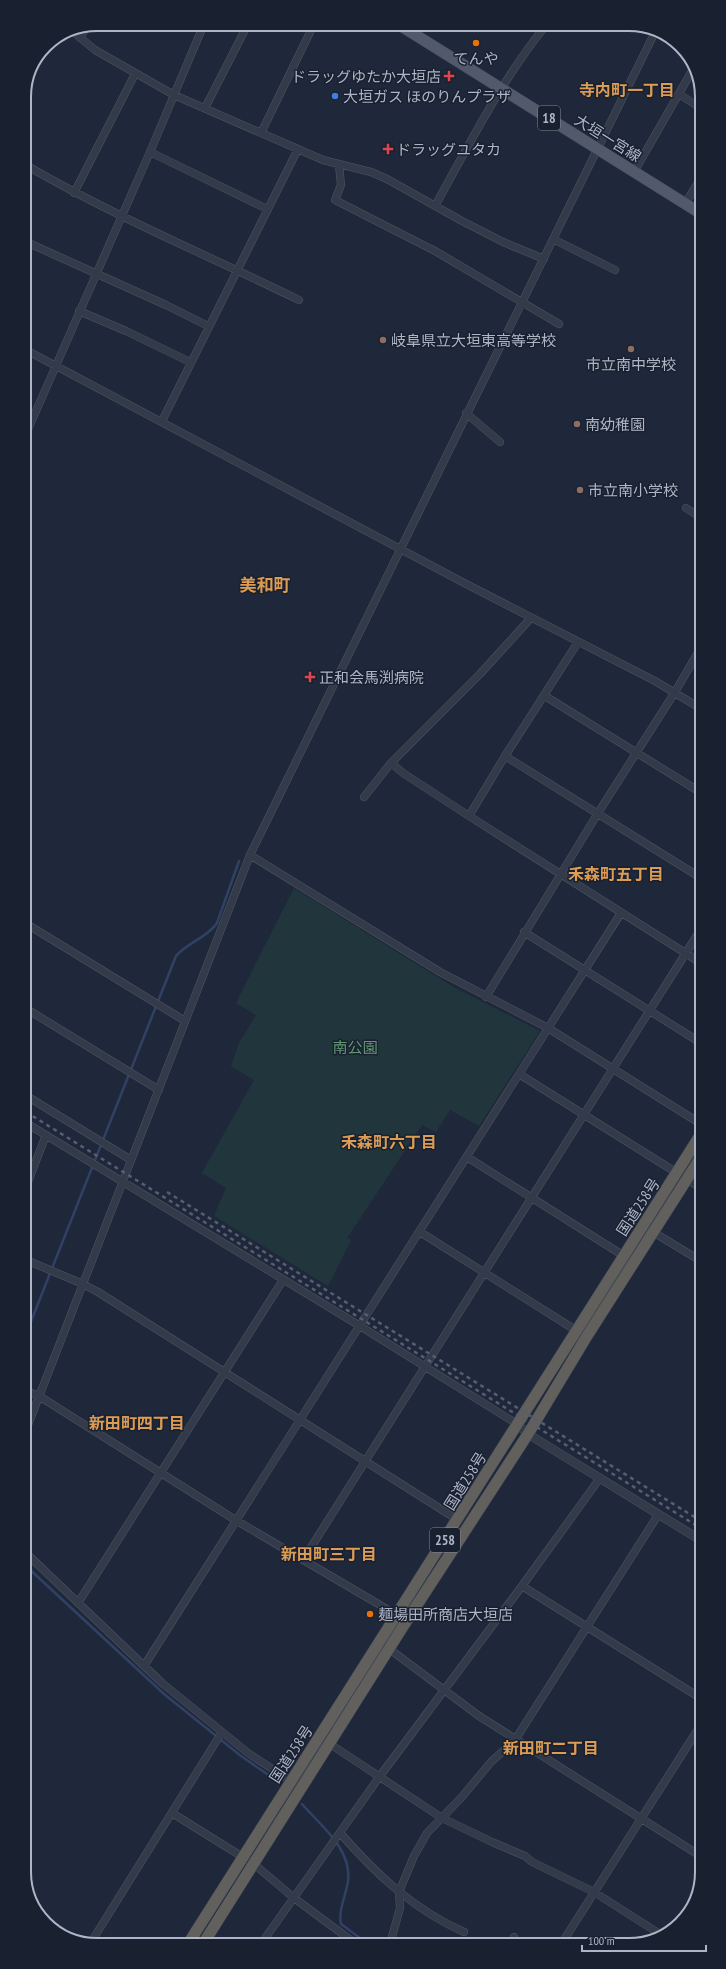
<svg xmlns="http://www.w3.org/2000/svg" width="726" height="1969" font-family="'PT Sans Narrow','Noto Sans JP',sans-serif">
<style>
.green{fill:#21363c}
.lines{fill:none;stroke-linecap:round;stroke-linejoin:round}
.stream{stroke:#314164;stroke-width:2.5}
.minor-casing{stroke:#4e5565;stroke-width:8}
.tertiary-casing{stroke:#4e5565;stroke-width:9}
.primary-casing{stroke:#3d4454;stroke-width:12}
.trunk-casing{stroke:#3b4252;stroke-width:12}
.minor{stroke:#333b4b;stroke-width:7}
.tertiary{stroke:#333b4b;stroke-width:8}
.primary{stroke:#51596b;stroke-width:11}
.trunk{stroke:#62605d;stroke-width:11}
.rail{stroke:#555e72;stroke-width:2.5;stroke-dasharray:4 4;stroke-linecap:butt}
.food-dot{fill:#e8710a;stroke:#19202f;stroke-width:1.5}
.health-dot{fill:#e0444e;stroke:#19202f;stroke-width:1.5}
.shop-dot{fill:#3f7fe0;stroke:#19202f;stroke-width:1.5}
.education-dot{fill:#8d6e63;stroke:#19202f;stroke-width:1.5}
.labels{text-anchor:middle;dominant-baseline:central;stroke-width:3;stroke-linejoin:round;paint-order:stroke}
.shield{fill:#19202f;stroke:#818899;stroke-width:1}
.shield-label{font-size:14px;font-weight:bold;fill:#aeb5c7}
.poi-label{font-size:15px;fill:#aeb5c7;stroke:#19202f;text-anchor:start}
.street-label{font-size:15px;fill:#aeb5c7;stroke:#19202f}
.park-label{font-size:15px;fill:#639a75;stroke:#19202f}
.neighbourhood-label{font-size:16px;font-weight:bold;fill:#dc9c54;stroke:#19202f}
.quarter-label{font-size:17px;font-weight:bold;fill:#dc9c54;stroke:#19202f}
.rim{fill:none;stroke:#aeb5c7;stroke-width:2}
</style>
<rect width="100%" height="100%" fill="#1f283b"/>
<path class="green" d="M294 888 455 988 540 1031 479 1126 450 1110 436 1132 422 1125 347 1238 351 1240 328 1286 214 1216 226 1188 202 1173 254 1080 231 1066 239 1043 256 1015 236 1003Z"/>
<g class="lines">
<path class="stream" d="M26 1334 176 956C188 942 207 938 217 923L239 861
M26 1566 164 1694 241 1756 280 1783
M302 1804C321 1826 352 1849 348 1881 346 1896 338 1910 341 1924L368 1944"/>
<g class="minor-casing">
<path id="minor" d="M70 29 95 50 174 95 323 160 371 172 387 179 462 221 503 242 544 259
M80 38 87 26
M679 94 699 107
M205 108 248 24
M261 133 314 24
M150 152 267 209
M24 164C113 216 207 255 299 300
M339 165 341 185 335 200 435 251 559 324
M634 172 693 69
M74 193 135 74
M685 204 700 179
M435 206C470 143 502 79 547 24
M553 239 615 270
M24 241 166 305 208 326
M79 311 126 331 190 362
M24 349 468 585 655 681 700 708
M466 413 500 442
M162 421 298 149
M25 436 150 152 204 24
M686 508 700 517
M545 696 700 792
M505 756 701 878
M391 763 403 773 469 816 701 963
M364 797 391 763 480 674 531 618
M469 816 505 756 578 642
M250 855 440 972 548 1028 701 1124
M25 923 185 1021
M524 932 701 1043
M486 997 598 813 675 692 700 649
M25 1008 159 1090
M519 1074 701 1188
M25 1095 131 1160
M26 1123 360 1326 517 1424
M467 1157 624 1256
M26 1187 46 1135
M420 1232 577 1331
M653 1232 701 1261
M26 1260 83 1284 98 1292 458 1520
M26 1391 39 1396 237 1521 397 1615
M26 1430 250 855 655 32
M26 1553 162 1683 248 1753 291 1781
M303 1560 701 929
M522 1586 702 1699
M78 1603 283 1280
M380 1642 479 1716 702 1857
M144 1666 621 913
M330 1744 442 1818 492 1842 525 1856 532 1862 594 1892 660 1934
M172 1813 254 1864 294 1898 356 1944
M341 1834C376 1874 414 1910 464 1932
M514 1937 515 1943
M562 1943 702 1723
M90 1944 222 1732
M261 1944 380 1776 522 1586 600 1478
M390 1944 400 1908 399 1892 414 1856 427 1833 461 1798 491 1762 515 1740 658 1515"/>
</g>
<g class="tertiary-casing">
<path id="tertiary" d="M517 1424 528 1434 702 1541"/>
</g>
<g class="primary-casing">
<path id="primary" d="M398 24 700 213"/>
</g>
<g class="trunk-casing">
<path id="trunk" d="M188 1944 701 1134
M203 1944 402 1628 528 1434 587 1336 701 1157"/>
</g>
<use href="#minor" class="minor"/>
<use href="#tertiary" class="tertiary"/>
<use href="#primary" class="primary"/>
<use href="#trunk" class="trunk"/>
<path class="rail" d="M26 1112 702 1529
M167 1192 701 1521"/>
</g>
<g class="food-dot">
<circle cx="476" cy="43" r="4"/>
<circle cx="370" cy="1614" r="4"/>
</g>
<g class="health-dot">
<path d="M447 70h4v4h4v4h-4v4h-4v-4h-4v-4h4z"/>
<path d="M386 143h4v4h4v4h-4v4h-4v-4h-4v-4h4z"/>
<path d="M308 671h4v4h4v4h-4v4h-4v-4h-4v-4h4z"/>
</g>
<circle class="shop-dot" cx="335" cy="96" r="4"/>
<g class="education-dot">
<circle cx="383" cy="340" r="4"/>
<circle cx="631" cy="349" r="4"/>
<circle cx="577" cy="424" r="4"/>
<circle cx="580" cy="490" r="4"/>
</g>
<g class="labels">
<g class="shield">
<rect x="538" y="106" width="22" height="24" rx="3"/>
<rect x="430" y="1528" width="30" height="24" rx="3"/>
</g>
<g class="shield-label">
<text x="549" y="118">18</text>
<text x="445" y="1540">258</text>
</g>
<g class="poi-label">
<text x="476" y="58" text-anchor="middle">てんや</text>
<text x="441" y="76" text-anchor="end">ドラッグゆたか大垣店</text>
<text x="343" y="96">大垣ガス ほのりんプラザ</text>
<text x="396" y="149">ドラッグユタカ</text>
<text x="391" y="340">岐阜県立大垣東高等学校</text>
<text x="631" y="364" text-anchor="middle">市立南中学校</text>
<text x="585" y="424">南幼稚園</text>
<text x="588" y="490">市立南小学校</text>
<text x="319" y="677">正和会馬渕病院</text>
<text x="378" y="1614">麺場田所商店大垣店</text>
</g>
<g class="street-label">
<text transform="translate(608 138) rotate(32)">大垣一宮線</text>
<text transform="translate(638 1207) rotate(-57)">国道258号</text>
<text transform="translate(465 1481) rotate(-58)">国道258号</text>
<text transform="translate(291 1754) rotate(-57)">国道258号</text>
</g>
<g class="park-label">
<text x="355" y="1047">南公園</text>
</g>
<g class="neighbourhood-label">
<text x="627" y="90">寺内町一丁目</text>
<text x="616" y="874">禾森町五丁目</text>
<text x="389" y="1142">禾森町六丁目</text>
<text x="137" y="1423">新田町四丁目</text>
<text x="329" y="1554">新田町三丁目</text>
<text x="551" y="1748">新田町二丁目</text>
</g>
<g class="quarter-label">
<text x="265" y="585">美和町</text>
</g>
</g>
<path d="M0 0H726V1969H0ZM97 31H629A66 66 0 0 1 695 97V1872A66 66 0 0 1 629 1938H97A66 66 0 0 1 31 1872V97A66 66 0 0 1 97 31Z" fill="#19202f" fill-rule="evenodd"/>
<path class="rim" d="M97 31H629A66 66 0 0 1 695 97V1872A66 66 0 0 1 629 1938H97A66 66 0 0 1 31 1872V97A66 66 0 0 1 97 31Z"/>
<path d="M582 1945v6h124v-6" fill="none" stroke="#aeb5c7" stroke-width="2"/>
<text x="588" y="1945" font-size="12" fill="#aeb5c7" stroke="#19202f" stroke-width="3" paint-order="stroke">100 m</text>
</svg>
